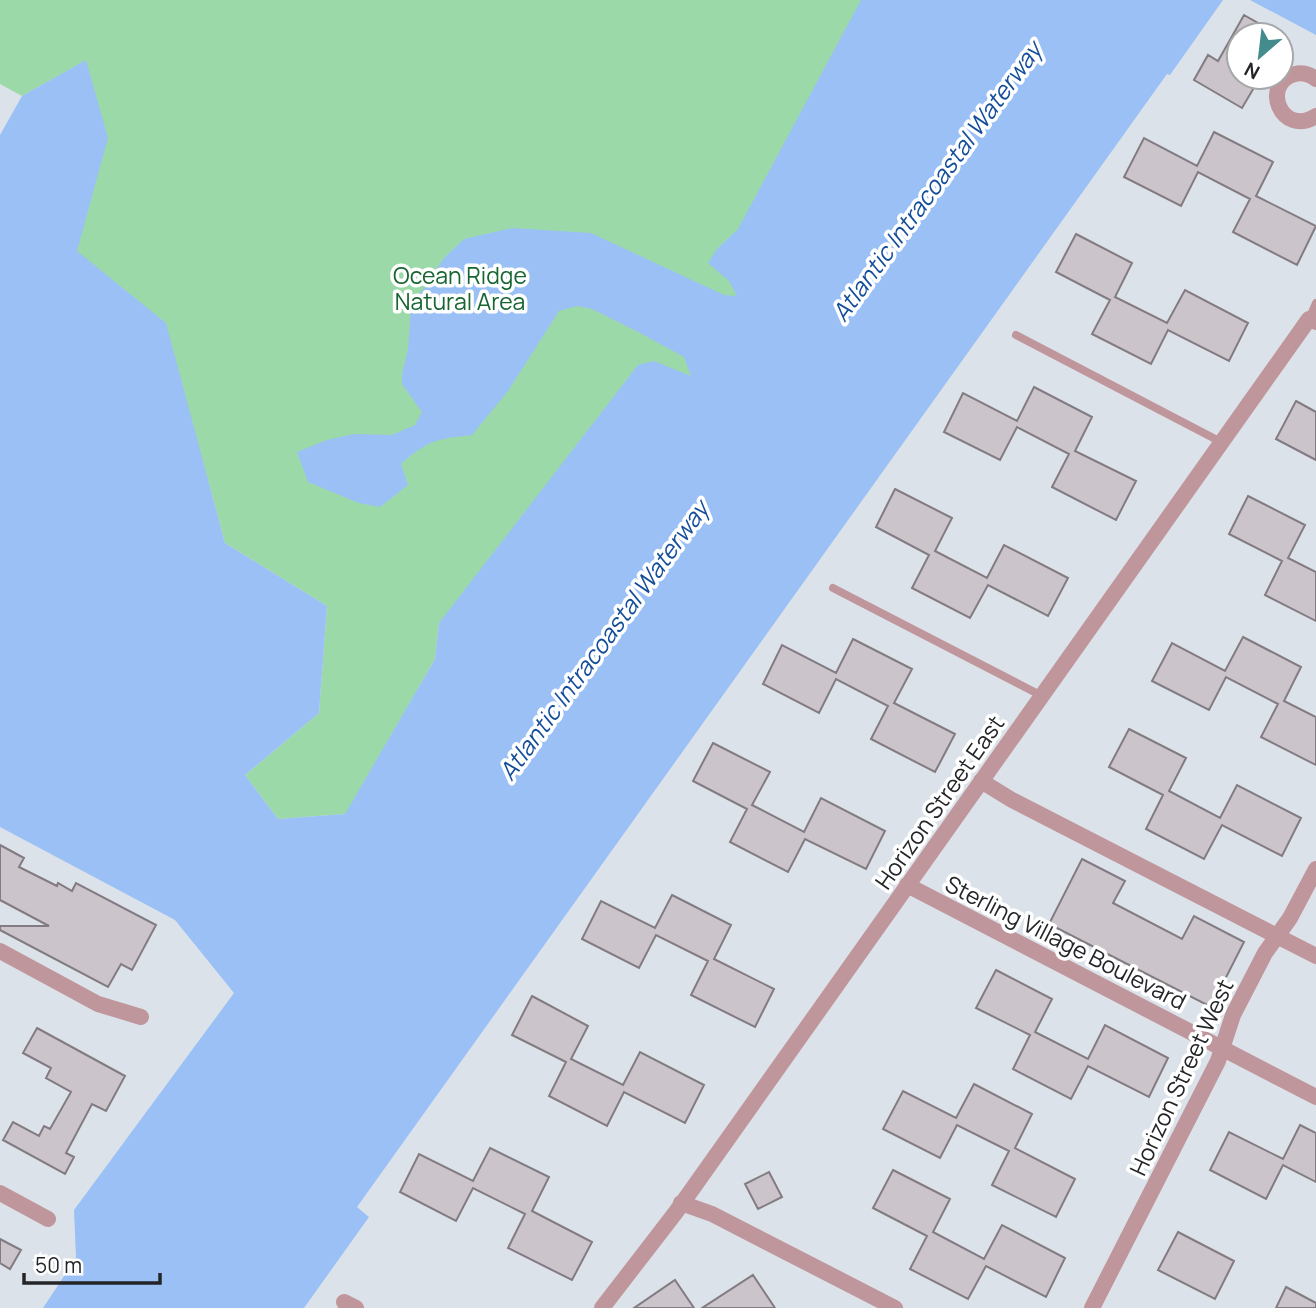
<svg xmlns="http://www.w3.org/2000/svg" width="1316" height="1308" font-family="Manrope,sans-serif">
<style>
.green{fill:#9cd9a8}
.water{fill:#9bc0f6}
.building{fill:#cbc4ca;stroke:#827b81;stroke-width:2}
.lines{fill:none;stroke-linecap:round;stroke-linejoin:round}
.service{stroke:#bf969b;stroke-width:8}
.minor{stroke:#bf969b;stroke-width:16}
.labels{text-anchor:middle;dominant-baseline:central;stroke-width:7;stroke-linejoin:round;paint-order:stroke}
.park-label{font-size:23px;fill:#176531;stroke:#fff}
.street-label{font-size:23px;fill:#232528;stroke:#fff}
.water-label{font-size:24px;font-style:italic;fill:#144e9b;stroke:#fff}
</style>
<rect width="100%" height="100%" fill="#dce2e9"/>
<path class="green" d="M0 0H996L557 664 439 623 435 659 346 814 278 819 245 775 319 713 327 606 225 543 208 480 0 371 74 67 22 96 0 84Z"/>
<path class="water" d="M861 0H1223L1170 75 1167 74 357 1207 369 1217 304 1308H43L76 1258 74 1210 234 993 175 920 0 827V135L22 96 86 60 108 138 77 251 166 323 225 543 327 606 319 713 245 775 278 819 345 814 435 659 439 623 638 365 654 361 691 376 684 357 642 334 592 309 577 306 559 311 508 391 472 435C437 439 428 440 401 464L408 485 380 507 359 503 308 482 297 452 327 440 354 434 392 435 415 425 422 412 402 384V374L408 349 411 308 444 258 464 239 512 228 591 233 724 295 737 296 729 281 708 263 717 249 738 229Z
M1250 0H1316V35Z"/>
<path class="building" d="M1244 15 1279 35H1239V77H1252L1249 83 1255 86 1242 108 1194 80 1208 55 1218 61Z
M1214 132 1273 162 1256 196 1316 226 1297 265 1233 232 1250 199 1198 172 1181 206 1124 177 1144 138 1197 166Z
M1076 234 1132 263 1115 297 1167 323 1185 290 1248 323 1229 361 1168 330 1151 364 1092 334 1110 300 1056 272Z
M1034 387 1092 417 1075 451 1136 481 1116 520 1052 487 1069 454 1017 427 1000 460 944 432 963 393 1017 421Z
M1296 401 1316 412V460L1276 439Z
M895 489 952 518 935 551 987 578 1004 545 1068 578 1048 616 988 585 970 618 912 588 929 555 876 527Z
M1248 496 1305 525 1288 558 1316 572V621L1265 595 1282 561 1229 534Z
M1243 637 1301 667 1284 701 1316 717V765L1261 737 1278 704 1226 677 1209 710 1152 681 1172 643 1225 671Z
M853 639 912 669 894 703 955 734 935 772 871 739 888 706 836 679 819 713 763 684 782 645 836 673Z
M1129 729 1186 758 1169 791 1220 818 1237 785 1301 818 1282 856 1222 825 1204 859 1146 829 1163 795 1109 767Z
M713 743 770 772 752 805 804 832 821 798 885 831 866 869 805 839 788 872 730 842 747 809 693 781Z
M0 845 24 858 19 867 57 886 58 883 72 891 76 883 156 925 132 970 121 964 108 987 0 930V926H49L0 900Z
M1082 859 1125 881 1113 903 1182 939 1194 916 1244 942 1211 1007 1049 924Z
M672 895 731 925 714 959 774 989 755 1027 691 995 708 961 656 935 639 968 582 939 601 901 655 928Z
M996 970 1052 999 1035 1032 1088 1059 1105 1025 1168 1058 1149 1097 1088 1066 1071 1099 1013 1069 1030 1035 976 1008Z
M532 996 588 1026 571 1059 623 1085 640 1052 704 1085 685 1123 624 1092 607 1126 549 1096 566 1062 512 1035Z
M37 1028 125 1076 106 1111 92 1104 66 1153 74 1157 65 1174 3 1140 13 1122 39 1136 44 1126 50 1129 71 1092 46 1078 51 1068 23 1053Z
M974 1084 1032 1114 1015 1148 1075 1179 1056 1217 992 1185 1009 1151 957 1125 940 1158 883 1129 903 1091 956 1118Z
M1300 1125 1316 1133V1182L1283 1165 1266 1199 1210 1170 1229 1132 1283 1159Z
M490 1148 549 1177 532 1211 592 1242 572 1280 508 1248 525 1214 473 1188 456 1221 400 1192 419 1154 473 1181Z
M893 1170 950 1199 933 1232 984 1259 1002 1225 1065 1258 1046 1297 986 1266 968 1299 910 1269 927 1236 873 1208Z
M769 1172 782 1197 758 1209 745 1184Z
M1178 1232 1234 1261 1215 1299 1158 1270Z
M0 1239 21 1250 10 1269 0 1263Z
M753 1275 775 1308H702Z
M675 1280 694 1308H634Z
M1286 1287 1316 1303V1308H1276Z"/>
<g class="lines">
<path class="service" d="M1309 319 1316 303
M1016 335 1221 442
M833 588 1042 696"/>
<path class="minor" d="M1316 79C1309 74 1303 72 1295 74 1260 83 1281 138 1316 116
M981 781 1012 800 1316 956
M907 885 1316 1097
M0 951 98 1004 141 1017
M0 1193 48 1219
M681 1203 712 1214 895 1308
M344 1302 356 1308
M602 1308 676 1212 1309 319 1316 322
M1092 1308 1218 1061 1233 1015 1265 953 1290 918 1316 869"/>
</g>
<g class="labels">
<g class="park-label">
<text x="460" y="275">Ocean Ridge<tspan x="460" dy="26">Natural Area</tspan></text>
</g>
<g class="street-label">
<text transform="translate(939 802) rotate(-55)">Horizon Street East</text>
<text transform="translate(1066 942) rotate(27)">Sterling Village Boulevard</text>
<text transform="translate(1181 1077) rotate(-65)">Horizon Street West</text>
</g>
<g class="water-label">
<text transform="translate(936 181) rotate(-54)">Atlantic Intracoastal Waterway</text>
<text transform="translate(603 640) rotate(-54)">Atlantic Intracoastal Waterway</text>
</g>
</g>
<g transform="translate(1260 56) rotate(208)"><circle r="33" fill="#ffffff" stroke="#a7a8a9" stroke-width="2"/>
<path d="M0-5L12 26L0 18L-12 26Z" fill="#438b8d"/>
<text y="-10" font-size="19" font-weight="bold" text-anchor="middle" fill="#232528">N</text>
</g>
<path d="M24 1273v10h136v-10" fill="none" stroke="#232528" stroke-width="3.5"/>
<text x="35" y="1273" font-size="21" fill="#232528" stroke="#ffffff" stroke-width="5" paint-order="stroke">50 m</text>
</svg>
